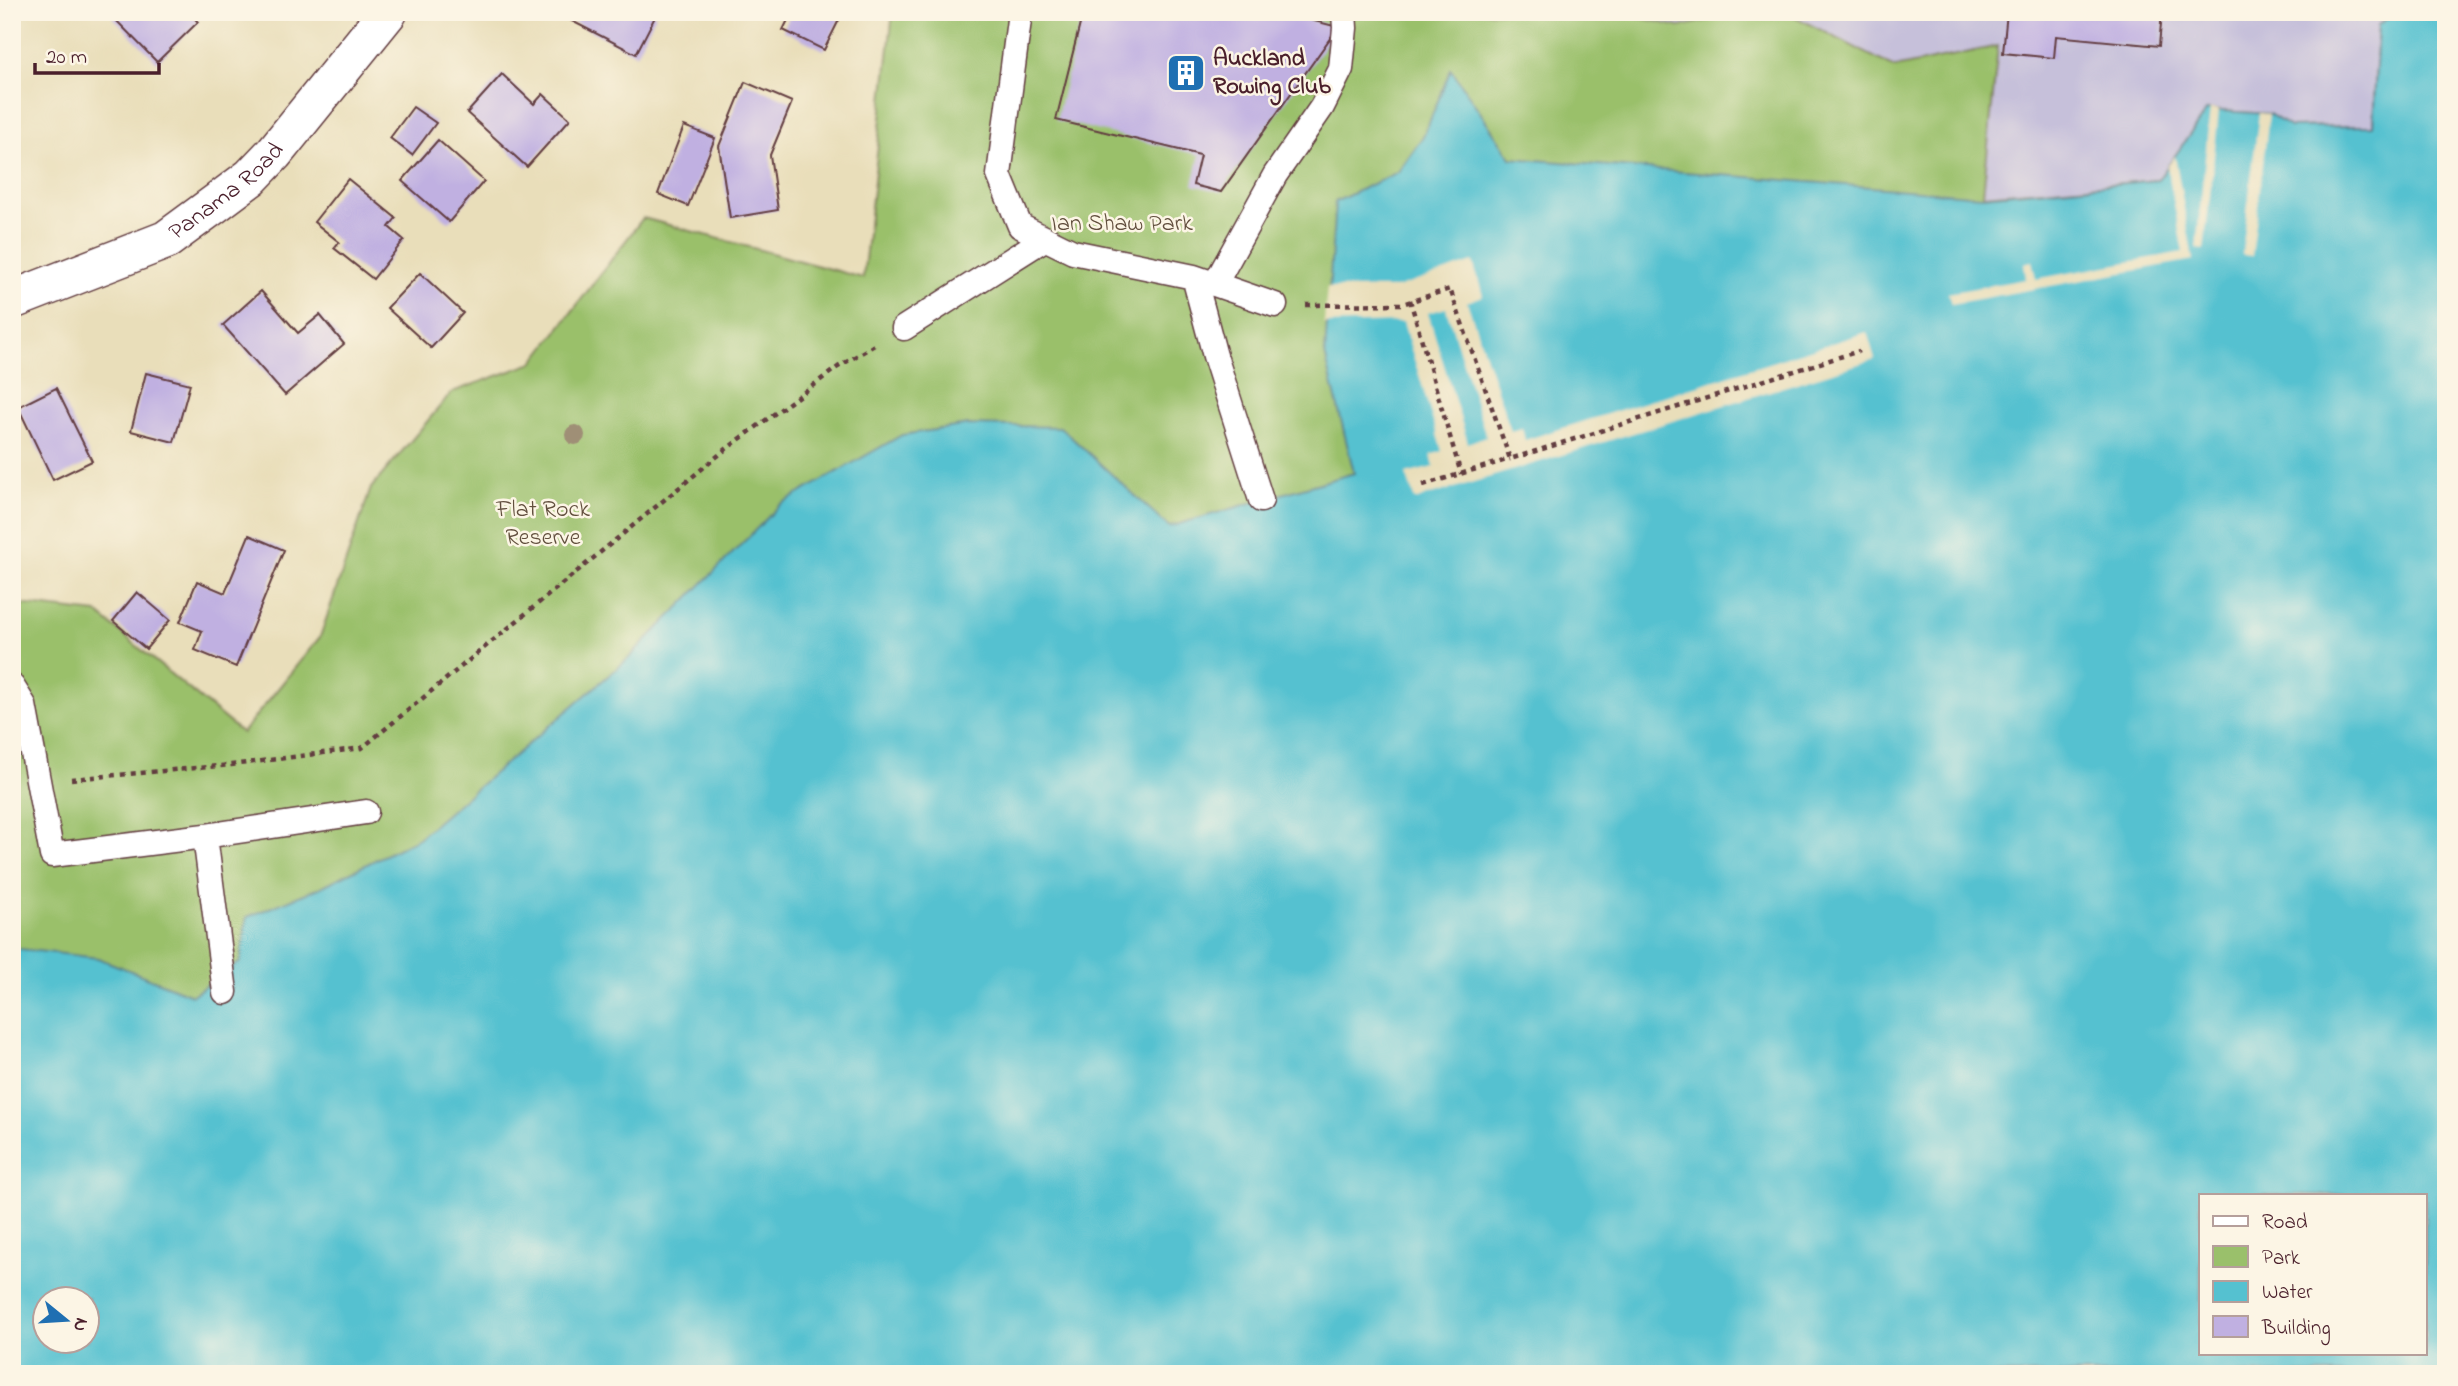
<svg xmlns="http://www.w3.org/2000/svg" width="2458" height="1386" font-family="'Indie Flower',sans-serif">
<style>
.industrial{fill:#c6c0da}
.green{fill:#9ac06b;stroke:#72704b;stroke-width:2}
.water{fill:#55c1d0;stroke:#50707e;stroke-width:2;fill-rule:evenodd}
.pier{fill:#e9deba;fill-rule:evenodd}
.building{fill:#c0b0e1}
.lines{fill:none;stroke-linecap:round;stroke-linejoin:round}
.lane-casing{stroke:#623c40;stroke-width:27}
.street-casing{stroke:#623c40;stroke-width:41}
.path{stroke:#623c40;stroke-width:4.5;stroke-dasharray:5 5;stroke-linecap:butt}
.lane{stroke:#fff;stroke-width:24}
.street{stroke:#fff;stroke-width:38}
.tree{fill:#9f8f76}
.labels{text-anchor:middle;dominant-baseline:central;stroke-width:5;stroke-linejoin:round;paint-order:stroke}
.poi-label{font-size:24px;font-weight:bold;fill:#4a1f2b;stroke:#fcf5e5;text-anchor:start}
.street-label{font-size:24px;fill:#4a1f2b;stroke:#fcf5e5}
.park-label{font-size:24px;fill:#624f3e;stroke:#fcf5e5}
</style>
<rect width="100%" height="100%" fill="#fcf5e5"/>
<filter id="ink" filterUnits="userSpaceOnUse"><feTurbulence type="fractalNoise" baseFrequency=".0143" numOctaves="2"/><feDisplacementMap in="SourceGraphic" scale="14" xChannelSelector="R" yChannelSelector="G"/><feConvolveMatrix kernelMatrix="1 2 1 2 8 2 1 2 1" color-interpolation-filters="sRGB"/></filter>
<filter id="wash" filterUnits="userSpaceOnUse"><feTurbulence type="fractalNoise" baseFrequency=".00686" numOctaves="4" result="noise"/><feDisplacementMap in="SourceGraphic" scale="28" xChannelSelector="R" yChannelSelector="G"/><feGaussianBlur stdDeviation="1.57" result="paint"/><feColorMatrix in="noise" values="0 0 0 0 0 0 0 0 0 0 0 0 0 0 0 0 0 1.4 0 .05"/><feComposite in="paint" operator="in"/></filter>
<g filter="url(#wash)">
<rect width="100%" height="100%" fill="#e9deba"/>
<path class="industrial" d="M1615 12H1740L1680 27Z
M1786 12H2397L2378 25 2373 126 2290 127 2268 114 2207 110 2158 180 1982 196 1997 46 1895 68Z"/>
<path class="green" d="M893 12H1615L1680 27 1740 12H1786L1895 68 1998 46 1983 195 2158 180 2207 110 2269 114 2290 127 2373 126 2378 25 2397 12H2446V146L1369 554 246 996 12 1009V603L97 613 242 733 320 637 371 488 452 392 533 363 643 218 863 278Z"/>
<path class="water" d="M2397 12H2446V1374H12V948L98 958 192 995 240 962 247 917 319 888 417 839 629 658 781 504 902 435 968 425 1060 427 1169 527 1354 473 1325 354 1335 202 1398 172 1424 135 1451 69 1511 158 1982 196 2158 180 2207 110 2269 114 2290 127 2373 126 2378 25ZM2201 1195H2425V1353H2201ZM46 1298H88V1340H46Z"/>
<path class="pier" d="M2210 109 2219 110 2204 250 2196 249Z
M2259 113 2269 114 2252 256 2242 255Z
M2175 156 2193 260 1951 304 1948 293 2026 279 2024 263 2032 261 2036 279 2183 252 2167 166Z
M1473 262 1483 296 1467 302 1511 431 1522 428 1525 440 1867 332 1875 359 1415 500 1406 474 1434 467 1431 455 1442 451 1403 322 1324 324 1327 288H1396ZM1446 308 1486 436 1468 443 1428 313Z"/>
<g id="blocks">
<path class="building" d="M108 12H189L198 22 157 62Z
M569 12H650L656 15 636 54 566 18Z
M792 12H843L824 50 783 30Z
M1083 12H1280L1338 27 1221 192 1193 185 1200 155 1056 120Z
M2007 12H2162L2159 46 2056 36 2054 58 2003 53Z
M502 74 534 104 543 94 570 119 527 167 467 113Z
M745 82 792 102 770 155 778 210 730 218 719 146Z
M413 107 436 123 412 155 390 138Z
M684 126 715 138 688 206 658 194Z
M438 140 484 181 449 222 402 181Z
M348 179 396 218 389 227 404 240 373 279 334 248 339 242 314 222Z
M420 273 463 313 431 348 387 308Z
M261 291 298 333 320 315 344 344 285 395 223 325Z
M146 373 190 384 174 442 131 431Z
M56 388 92 461 53 480 18 407Z
M249 535 284 550 236 667 195 650 202 631 180 622 197 581 225 593Z
M137 592 170 620 146 649 113 621Z"/>
</g>
</g>
<g filter="url(#ink)">
<use href="#blocks" fill-opacity="0" stroke="#623c40" stroke-width="2"/>
<g class="lines">
<g class="lane-casing">
<path id="lane" d="M1020 12 999 175 1020 226 1073 252 1194 277 1275 305
M1194 277 1215 356 1261 500
M1215 284 1275 175 1322 107 1341 69 1345 28 1344 12
M904 328 1044 239
M12 686 24 705 52 855 205 836 366 812
M205 836 225 992"/>
</g>
<g class="street-casing">
<g id="street">
<path id="s1" d="M12 300 166 240 219 201 251 177 274 153 388 12"/>
</g>
</g>
<path class="path" d="M1410 300 1461 474
M1306 305 1402 304 1450 289 1510 459 1859 351
M1423 485 1510 459
M71 779 231 765 362 748 725 450 838 367 876 344"/>
<use href="#lane" class="lane"/>
<use href="#street" class="street"/>
</g>
<circle class="tree" cx="575" cy="435" r="10"/>
</g>
<defs>
<g id="building-square" transform="scale(2.0125)"><rect x="-9" y="-9" width="18" height="18" rx="4" fill="#1f6fb2" stroke="#fcf5e5"/><path d="M-4-6H4V6H1V3H-1V6H-4ZM-2.5-4.3h1.7v1.8h-1.7ZM.8-4.3h1.7v1.8H.8ZM-2.5-1h1.7V.8h-1.7ZM.8-1h1.7V.8H.8Z" fill="#fff"/></g>
</defs>
<g fill-rule="evenodd">
<use href="#building-square" x="1186" y="73"/>
</g>
<g class="labels">
<g class="poi-label">
<text x="1213" y="59">Auckland<tspan x="1213" dy="28">Rowing Club</tspan></text>
</g>
<g class="street-label">
<text stroke="none"><textPath href="#s1" startOffset="243">Panama Road</textPath></text>
</g>
<g class="park-label">
<text x="1122" y="224">Ian Shaw Park</text>
<text x="543" y="510">Flat Rock<tspan x="543" dy="28">Reserve</tspan></text>
</g>
</g>
<rect width="2458" height="1386" fill="none" stroke="#fcf5e5" stroke-width="42"/>
<rect x="2199" y="1194" width="228" height="161" fill="#fcf5e5" stroke="#b59f9b" stroke-width="2"/>
<rect x="2213" y="1216" width="35" height="10" fill="#ffffff" stroke="#b59f9b" stroke-width="2"/>
<text x="2262" y="1228" font-size="21" fill="#4a1f2b">Road</text>
<rect x="2213" y="1246" width="35" height="21" fill="#9ac06b" stroke="#b59f9b" stroke-width="2"/>
<text x="2262" y="1264" font-size="21" fill="#4a1f2b">Park</text>
<rect x="2213" y="1281" width="35" height="21" fill="#55c1d0" stroke="#b59f9b" stroke-width="2"/>
<text x="2262" y="1298" font-size="21" fill="#4a1f2b">Water</text>
<rect x="2213" y="1316" width="35" height="21" fill="#c0b0e1" stroke="#b59f9b" stroke-width="2"/>
<text x="2262" y="1334" font-size="21" fill="#4a1f2b">Building</text>
<g transform="translate(66 1320) rotate(108)"><circle r="33" fill="#fcf5e5" stroke="#b59f9b" stroke-width="2"/>
<path d="M0-5L12 26L0 18L-12 26Z" fill="#1f6fb2"/>
<text y="-10" font-size="19" font-weight="bold" text-anchor="middle" fill="#4a1f2b">N</text>
</g>
<path d="M35 63v10h124v-10" fill="none" stroke="#4a1f2b" stroke-width="3.5"/>
<text x="46" y="63" font-size="21" fill="#4a1f2b" stroke="#fcf5e5" stroke-width="5" paint-order="stroke">20 m</text>
</svg>
